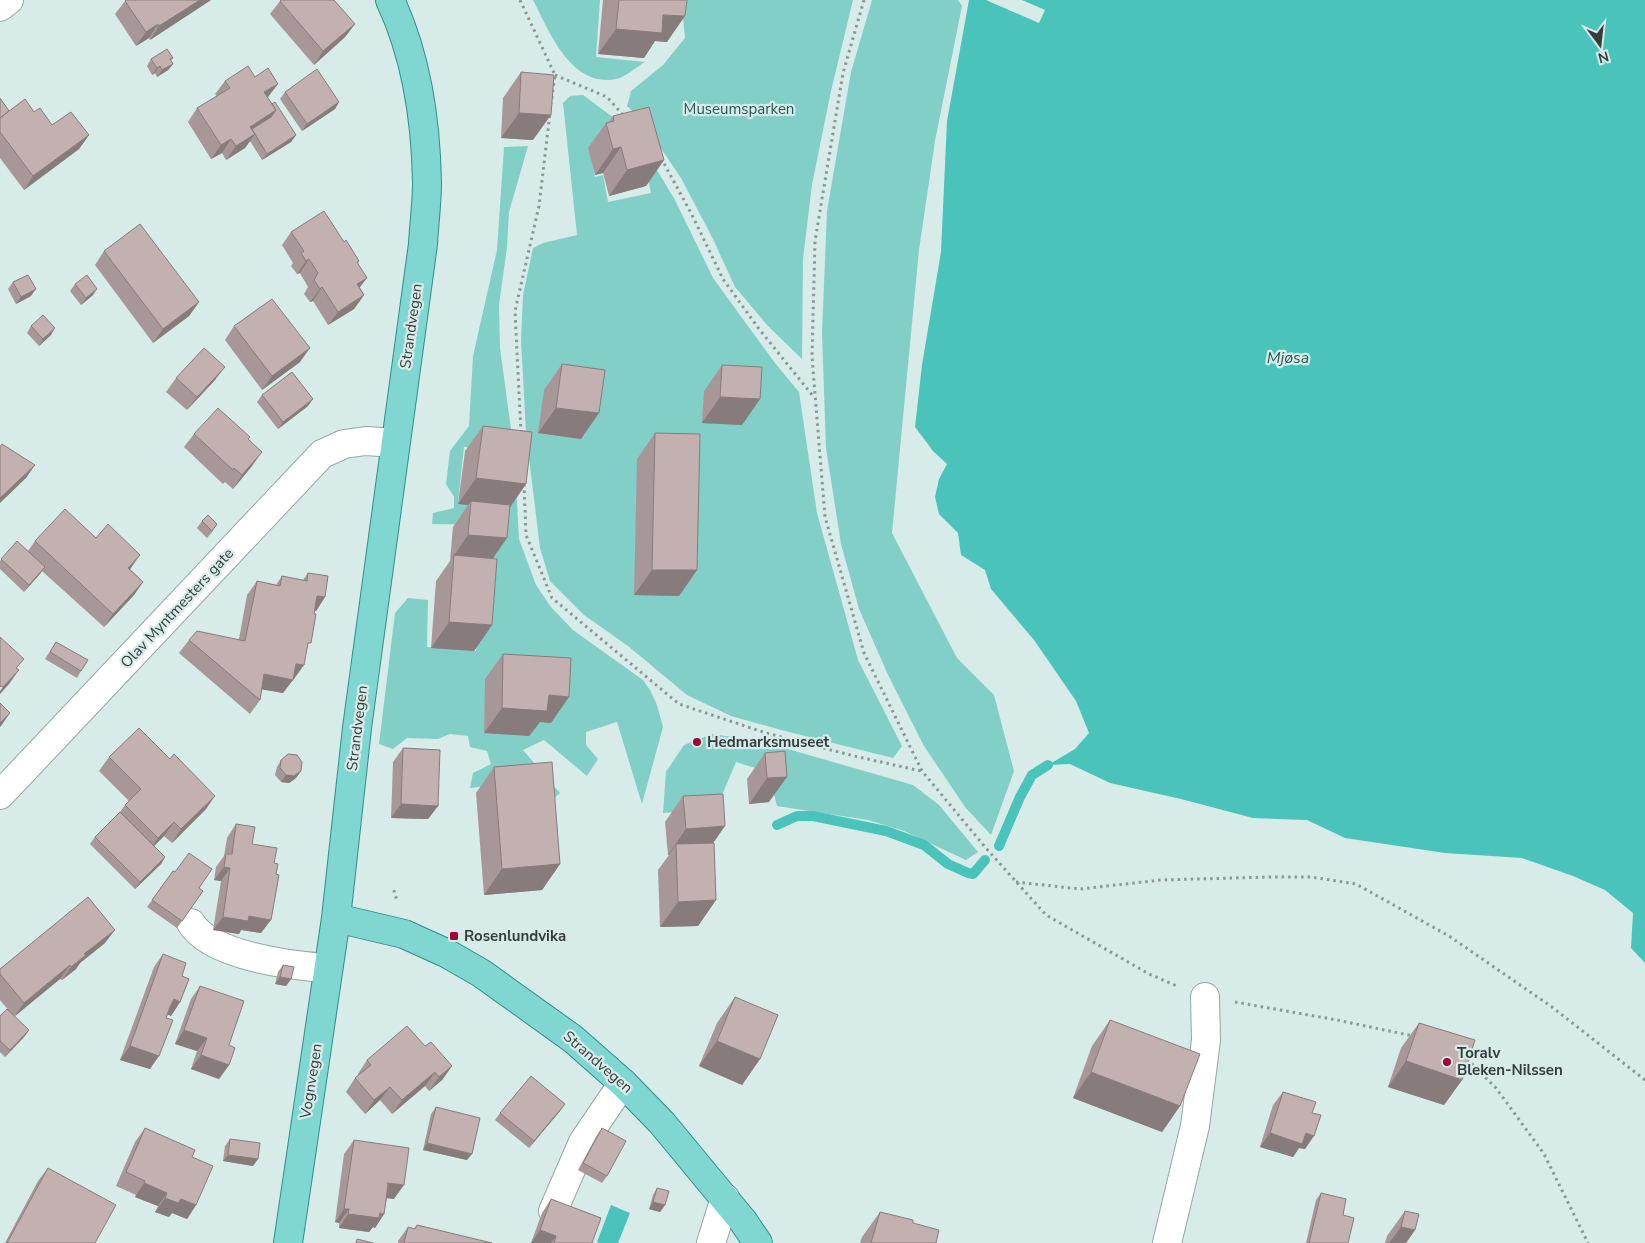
<svg xmlns="http://www.w3.org/2000/svg" width="1645" height="1243" font-family="'Nunito Sans',sans-serif">
<style>
.green{fill:#82cfc7}
.water{fill:#4ac4bb}
.pier{fill:#d7ebe9}
.lines{fill:none;stroke-linecap:round;stroke-linejoin:round}
.stream{stroke:#4ac4bb;stroke-width:10}
.minor-casing{stroke:#94a7a5;stroke-width:30}
.major-casing{stroke:#2e8f89;stroke-width:30}
.path{stroke:#8a9896;stroke-width:3;stroke-dasharray:2.5 4;stroke-linecap:butt}
.minor{stroke:#fff;stroke-width:28}
.major{stroke:#80d6d1;stroke-width:28}
.wall{fill:#a89798}
.shaded-wall{fill:#887b7c}
.building{fill:#c3b0b1;stroke:#887b7c}
.poi-dot{fill:#a10135;stroke:#d7ebe9;stroke-width:2}
.labels{text-anchor:middle;dominant-baseline:central;stroke-width:4.5;stroke-linejoin:round;paint-order:stroke}
.park-label{font-size:15px;fill:#265955;stroke:#d7ebe9}
.street-label{font-size:15px;fill:#353d3c;stroke:#d7ebe9}
.poi-label{font-size:15px;font-weight:bold;fill:#353d3c;stroke:#d7ebe9;text-anchor:start}
.water-label{font-size:16px;font-style:italic;fill:#255854;stroke:#d7ebe9}
</style>
<rect width="100%" height="100%" fill="#d7ebe9"/>
<path class="green" d="M533 0H600L596 57 645 62C638 66 624 78 616 79 571 88 549 31 533 0Z
M687 0H853L831 91 812 185 803 259 802 359 768 326 735 287 713 239 681 178 641 119 627 106 631 91 663 65 685 38 683 18Z
M872 0H958L962 6 935 141 919 250 892 533 957 658 994 695 1014 771 991 835 965 807 924 746 889 677 859 609 841 544 826 448 822 333 827 211 851 72Z
M583 95 633 132 589 148 595 177 603 175 608 202 651 193 640 142 675 200 713 278 775 363 799 392 817 513 858 660 902 746 893 758 785 731 731 716 687 695 628 646 584 615 550 581 540 548 526 433 521 340 523 295 533 248 543 243 577 235 563 103 570 96Z
M528 146 509 212 507 247 499 305 500 348 514 451 464 447 458 503 509 510 515 465 519 539 536 585 551 607 573 630 643 680 650 690 657 705 663 727 642 804 617 722 586 732V745L598 759 587 776 544 740 523 750 560 793 543 808 531 781 470 788 473 773 491 764 487 751 470 747 468 736 450 734 438 739 407 738 393 749 379 744 395 613 408 598 428 600 427 647 476 651 480 582 493 525 432 524 433 513 454 508V497L446 484 450 451 469 426 473 356 497 250 504 147Z
M712 734 760 741 913 785 939 805 978 852 966 860 904 831 868 820 777 806 768 772 736 762 723 793 703 810 663 813 666 772 684 745Z"/>
<path class="water" d="M969 0H1645V963L1631 948 1633 913 1605 890 1573 876 1522 858 1445 853 1345 838 1307 820 1253 818 1181 799 1110 783 1070 764 1048 765 1075 749 1089 733 1076 701 1034 640 991 589 985 570 961 555 958 533 939 514 935 497 939 479 947 464 933 451 915 427 922 365 941 252 947 121Z
M611 1205 630 1213 618 1243H599L597 1242Z"/>
<path class="pier" d="M986 0H1022L1045 10 1039 23Z"/>
<g class="lines">
<path class="stream" d="M777 825 797 816H813L886 831 924 845 948 864 968 873 973 874 985 860
M999 846 1020 797 1032 775 1048 765"/>
<g class="minor-casing">
<path id="minor" d="M0 7 9 0
M0 795 322 454 344 444 366 441 395 443
M191 923C211 956 292 966 328 968
M553 1211 583 1142 623 1083
M711 1243 725 1198
M1167 1243 1195 1126 1206 1040 1205 997"/>
</g>
<g class="major-casing">
<path id="major" d="M336 918 404 934 446 953 481 973 573 1039 623 1083 662 1123 743 1221 758 1243
M288 1243 336 918 357 728 423 244C424 224 427 203 427 183 426 122 416 55 390 0"/>
</g>
<path class="path" d="M520 0 555 75 551 104
M864 0 843 73 815 241 812 357 825 517 864 653 922 771 985 847 1046 915 1149 974 1177 986
M555 75 607 97 624 116
M661 158 691 213 723 279 759 329 813 396
M521 433 515 311 539 206 550 113
M524 484 526 535 552 598 679 704 766 733 854 756 921 771
M1016 882 1080 889 1161 880 1270 877H1311L1356 884 1449 936 1552 1007 1645 1080
M394 890 395 896 398 900
M1235 1002 1337 1020 1413 1036
M1467 1059 1496 1088 1544 1154 1588 1243"/>
<use href="#minor" class="minor"/>
<use href="#major" class="major"/>
</g>
<path class="wall" d="M211 0 150 40 149 38 136 46 115 14 125 1Z
M603 0H687L667 42 655 41 644 58 598 54Z
M280 1 355 24 345 37 314 65 270 14Z
M173 58 171 60 173 64 168 70 157 77 155 73 152 75 147 66 151 59Z
M521 72 533 140 501 138 503 98Z
M225 81 268 98 272 104 296 135 291 142 262 160 250 141 245 148 226 160 222 153 211 159 188 122 197 108 217 96 215 94Z
M285 92 339 102 335 109 302 131 280 99Z
M0 98 9 111 34 112 52 125 89 135 79 149 24 190 0 158Z
M613 116 664 160 646 186 609 196 603 173 595 175 588 148 606 123 609 122Z
M291 232 344 242 359 261 358 263 360 288 364 295 354 309 328 325 313 301 310 302 304 294 308 287 300 273 297 274 291 266 293 263 282 245Z
M104 251 199 302 189 316 153 343 95 265Z
M13 282 31 296 16 304 8 289Z
M75 284 93 295 81 305 70 291Z
M31 326 51 335 39 346 27 333Z
M234 326 300 362 262 390 225 340Z
M562 364 581 439 538 433 544 390Z
M722 365 760 399 742 425 702 423 704 391Z
M176 378 215 380 187 410 166 392Z
M262 395 308 406 278 429 257 402Z
M483 426 526 484 510 507 493 559 492 625 474 651 431 648 436 581 450 561 453 527 468 505 458 504 465 451Z
M655 433 697 570 679 596 634 595 637 459Z
M194 434 250 437 248 439 252 466 233 489 225 482 223 484 184 447Z
M202 521 213 531 207 538 197 528Z
M17 541 28 551 35 541 130 569 143 582 134 595 104 627 42 571 24 592 0 569V561Z
M308 573 325 597 316 611 314 610 307 649 294 679H293L283 693 262 689 260 700 250 714 179 653 189 640 239 639 247 595 257 581 276 585 282 576 303 580Z
M56 642 81 671 77 678 45 659Z
M503 654 551 723 540 722 529 736 484 733 485 679Z
M403 748 438 806 428 819 391 818 393 762Z
M765 753 769 802 749 804 747 779Z
M109 757 206 809 172 843 164 836 154 846 165 857 161 864 135 889 90 844 95 837 120 812 125 805 129 801 99 771Z
M281 760 301 771 296 778 289 783 281 782 275 775 277 767Z
M494 767 560 864 542 890 484 895 476 793Z
M683 796 714 843 716 900 698 926 660 927 658 870 669 855H668L665 822Z
M236 824 252 844 261 933 241 930 239 934 213 930 221 881 214 880 216 867 224 856 227 838Z
M173 871 203 891 177 928 147 907Z
M105 943 80 963 76 969 62 980 60 979 14 1016 29 1030 24 1037 5 1057 0 1052V1016L10 1012 0 1000V969Z
M163 954 182 976 180 1002 171 1016 168 1014 150 1069 120 1060 154 967Z
M283 965 291 979 286 986 275 984 278 972Z
M200 986 229 1045V1065L219 1079 191 1069 197 1051 175 1044 191 999Z
M735 997 760 1059 742 1085 699 1066 717 1023Z
M1110 1020 1180 1106 1162 1132 1073 1098 1092 1046Z
M1419 1023 1462 1080 1444 1105 1388 1087 1401 1048Z
M425 1046 452 1066 442 1080 429 1091 425 1086 392 1114 380 1100 365 1114 346 1092 355 1078 359 1076 358 1074 367 1060Z
M1283 1092 1312 1113 1305 1149 1299 1148 1293 1157 1260 1147 1273 1105Z
M436 1107 467 1160 423 1150 431 1114Z
M560 1111 529 1148 495 1120 500 1113Z
M145 1128 192 1157 196 1205 187 1219 172 1213 169 1217 155 1212 158 1206 135 1197 136 1195 116 1186 135 1142Z
M602 1128 607 1176 602 1183 578 1170 597 1135Z
M230 1139 258 1159 253 1166 223 1161 225 1146Z
M354 1140 394 1199 387 1198 384 1214 375 1228 373 1227 369 1232 339 1228V1223L335 1222 344 1154Z
M48 1168 95 1243H5L38 1181Z
M657 1188 665 1205 660 1212 649 1209 653 1195Z
M1321 1193 1343 1215 1348 1243H1306L1316 1200Z
M551 1199 592 1243H531L542 1213Z
M1405 1211 1415 1230 1406 1243H1385L1387 1236Z
M880 1212 913 1223 936 1243H860L862 1237Z
M417 1225 492 1243H398V1241L408 1227 414 1229Z"/>
<path class="shaded-wall" d="M200 0H211L150 40 159 26Z
M663 15 685 16 667 42 655 41 644 58 598 54 616 29Z
M158 24 149 38 136 46 146 32Z
M355 24 345 37 314 65 323 51Z
M173 64 168 70 157 77 162 70Z
M160 66 155 73 152 75 157 68Z
M278 84 268 97 255 105 264 92Z
M339 102 335 109 302 131 307 124Z
M276 110 266 124 254 132 250 127Z
M519 113 551 115 533 140 501 138Z
M255 134 245 148 226 160 236 146Z
M89 135 79 149 24 190 33 176Z
M296 135 291 142 262 160 267 154Z
M231 139 222 153 211 159 221 145Z
M621 147 603 173 595 175 613 149Z
M664 160 646 186 609 196 627 170Z
M309 259 300 273 297 274 306 261Z
M367 278 357 291V284Z
M322 287 313 301 310 302 320 289Z
M36 289 31 296 16 304 21 297Z
M97 289 93 295 81 305 86 298Z
M364 295 354 309 328 325 338 312Z
M199 302 189 316 153 343 163 329Z
M55 328 51 335 39 346 43 339Z
M310 348 300 362 262 390 272 376Z
M225 367 215 380 187 410 197 397Z
M720 397 760 399 742 425 702 423Z
M313 399 308 406 278 429 283 422Z
M556 408 599 413 581 439 538 433Z
M262 452 252 466 233 489 242 475Z
M35 465 26 478 0 503V498Z
M476 478 526 484 508 510 471 501 468 505 458 504Z
M468 535 507 538 489 564 454 555 450 561Z
M140 555 131 568 119 581 128 568Z
M45 567 40 574 24 592 29 585Z
M652 570H697L679 596 634 595Z
M143 582 134 595 104 627 113 614Z
M317 596 325 597 316 611 307 609Z
M449 622 492 625 474 651 431 648Z
M296 664 304 665 294 679 286 678Z
M19 670 9 684 0 694V691L3 687Z
M264 674 293 680 283 693 254 688Z
M549 695 569 697 551 723 540 722 529 736 484 733 502 708Z
M10 713 1 726 0 727V723Z
M301 771 296 778 289 783 281 782 286 775Z
M787 777 769 802 749 804 767 778Z
M215 796 206 809 172 843 181 829Z
M401 804 438 806 428 819 391 818Z
M174 822 164 836 148 852 158 838Z
M725 826 707 852 676 844 669 855H668L686 829Z
M165 857 161 864 135 889 140 882Z
M560 864 542 890 484 895 502 869Z
M224 867 230 868 221 881 214 880Z
M716 900 698 926 660 927 678 902Z
M249 916 271 920 261 933 241 930 239 934 213 930 223 917Z
M115 930 105 943 80 963 76 969 62 980 71 967 84 954Z
M70 965 60 979 14 1017 24 1003Z
M280 977 291 979 286 986 275 984Z
M174 999 180 1002 171 1016 164 1013Z
M29 1030 24 1037 5 1057 10 1050Z
M184 1030 207 1038 197 1051 175 1044Z
M717 1041 760 1059 742 1085 699 1066Z
M130 1046 159 1056 150 1069 120 1060Z
M201 1055 229 1065 219 1079 191 1069Z
M1406 1061 1462 1080 1444 1105 1388 1087Z
M452 1066 442 1080 429 1091 439 1077Z
M435 1072 425 1086 392 1114 402 1100Z
M1091 1072 1180 1106 1162 1132 1073 1098Z
M390 1087 380 1100 365 1114 374 1100Z
M565 1104 560 1111 529 1148 534 1141Z
M1270 1133H1306L1314 1136 1305 1149 1299 1148 1293 1157 1260 1147Z
M427 1143 472 1154 467 1160 423 1150Z
M228 1155 258 1159 253 1166 223 1161Z
M144 1183 167 1193 158 1206 135 1197Z
M387 1183 404 1185 394 1199 377 1197Z
M165 1198 181 1199 196 1205 187 1219 172 1213 169 1217 155 1212Z
M653 1202 665 1205 660 1212 649 1209Z
M344 1209H349L339 1223 335 1222Z
M380 1213 384 1214 375 1228 373 1227 369 1232 339 1228 348 1214Z
M1401 1227 1415 1230 1406 1243H1389Z
M540 1230 556 1236 551 1243H531Z"/>
<path class="building" d="M126 0H200L159 26 158 24 146 32 125 1Z
M281 0H334L355 24 323 51 280 1Z
M619 0H687L685 16 663 15 662 33 616 29Z
M167 49 173 58 170 59 173 64 162 70 160 66 157 68 151 59Z
M248 66 255 77 268 68 278 84 264 92 276 110 250 127 255 134 236 146 231 139 221 145 197 108 230 88 225 81Z
M317 69 339 102 307 124 285 92Z
M521 72 554 75 551 115 519 113Z
M0 98 9 111 0 118Z
M25 99 34 112 40 108 52 125 71 112 89 135 33 176 0 132V118Z
M275 102 296 135 267 154 252 129 271 117 276 110 272 104Z
M649 107 664 160 627 170 621 147 613 149 606 123 614 121 613 116Z
M324 211 344 242 346 240 359 261 357 262 367 278 357 284 364 295 338 312 322 287 320 289 314 280 318 273 309 259 306 261 301 253 304 251 291 232Z
M140 224 199 302 163 329 104 251Z
M28 275 36 289 21 297 13 282Z
M87 275 97 289 86 298 75 284Z
M272 299 310 348 272 376 234 326Z
M43 315 55 328 43 339 31 326Z
M204 348 225 367 197 397 176 378Z
M562 364 605 370 599 413 556 408Z
M722 365 762 367 760 399 720 397Z
M292 372 313 399 283 422 262 395Z
M218 408 250 437 248 439 262 452 242 475 234 468 233 470 194 434Z
M483 426 532 432 526 484 476 478Z
M655 433 700 434 697 570H652Z
M2 444 35 465 0 498V447Z
M471 501 510 505 507 538 468 535Z
M65 509 96 538 108 524 140 555 128 568 143 582 113 614 35 541Z
M208 515 217 524 212 531 202 521Z
M17 541 45 567 29 585 1 559Z
M454 555 497 559 492 625 449 622Z
M308 573 328 576 325 597 317 596 314 614H316L311 643H308L304 665 296 664 293 680 264 674 260 700 189 640 197 631 245 641 257 581 280 586 282 576 307 581Z
M0 637 24 659 16 668 19 670 3 687 1 686 0 687Z
M56 642 88 660 81 671 50 652Z
M503 654 571 658 569 697 549 695 547 711 502 708Z
M0 703 10 713 0 723Z
M139 728 170 759 174 754 215 796 181 829 174 822 158 838 125 805 141 789 109 757Z
M403 748 440 750 438 806 401 804Z
M785 751 787 777 767 778 765 753Z
M288 754 297 755 302 762 301 771 294 776 286 775 280 768 281 760Z
M552 762 560 864 502 869 494 767Z
M723 794 725 826 686 829 683 796Z
M120 812 165 857 140 882 95 837Z
M236 824 255 827 252 844 277 848 274 863 278 864 276 874 279 875 271 920 249 916 248 921 223 917 230 868 224 867 226 854H232Z
M714 843 716 900 678 902 676 844Z
M189 853 212 869 199 888 203 891 182 921 152 900 173 871 175 872Z
M88 897 115 930 84 954 86 955 71 967 70 965 24 1003 0 974V969Z
M163 954 186 963 182 976 189 979 180 1002 174 999 170 1007 166 1018 173 1020 159 1056 130 1046Z
M283 965 294 967 291 979 280 977Z
M200 986 244 1001 229 1045 235 1048 229 1065 201 1055 207 1038 184 1030Z
M735 997 778 1015 760 1059 717 1041Z
M7 1009 29 1030 10 1050 0 1041V1016Z
M1110 1020 1200 1054 1180 1106 1091 1072Z
M1419 1023 1475 1040 1462 1080 1406 1061Z
M407 1026 425 1046 431 1042 452 1066 439 1077 435 1072 402 1100 390 1087 374 1100 355 1078 371 1065 367 1060Z
M531 1076 565 1104 534 1141 500 1113Z
M1283 1092 1316 1102 1312 1113 1321 1115 1314 1136 1306 1133 1302 1144 1270 1133Z
M436 1107 480 1118 472 1154 427 1143Z
M145 1128 195 1150 192 1157 213 1166 196 1205 181 1199 178 1203 165 1198 167 1193 144 1183 145 1181 126 1172Z
M602 1128 626 1141 607 1176 583 1163Z
M230 1139 260 1143 258 1159 228 1155Z
M354 1140 409 1148 404 1185 387 1183 388 1185 384 1214 380 1213 379 1218 348 1214 349 1209H344Z
M48 1168 116 1205 95 1243H7Z
M657 1188 669 1191 665 1205 653 1202Z
M1321 1193 1346 1199 1343 1215 1354 1218 1348 1243H1309Z
M551 1199 601 1218 592 1243H554L556 1236 540 1230Z
M1405 1211 1419 1214 1415 1230 1401 1227Z
M880 1212 913 1220V1223L939 1230 936 1243H871Z
M417 1225 492 1243H404L408 1227 415 1229Z
M357 1239 373 1243H356Z"/>
<g class="poi-dot">
<circle cx="697" cy="742" r="5"/>
<rect x="449" y="931" width="10" height="10" rx="2.5"/>
<circle cx="1447" cy="1062" r="5"/>
</g>
<g class="labels">
<g class="park-label">
<text x="739" y="109">Museumsparken</text>
</g>
<g class="street-label">
<text transform="translate(411 326) rotate(-82)">Strandvegen</text>
<text transform="translate(177 608) rotate(-47)">Olav Myntmesters gate</text>
<text transform="translate(357 728) rotate(-83)">Strandvegen</text>
<text transform="translate(598 1062) rotate(41)">Strandvegen</text>
<text transform="translate(311 1081) rotate(-81)">Vognvegen</text>
</g>
<g class="poi-label">
<text x="707" y="742">Hedmarksmuseet</text>
<text x="464" y="936">Rosenlundvika</text>
<text x="1457" y="1053">Toralv<tspan x="1457" dy="17">Bleken-Nilssen</tspan></text>
</g>
<g class="water-label">
<text x="1288" y="358">Mjøsa</text>
</g>
</g>
<g transform="translate(1600 45) rotate(165)" stroke="#d7ebe9" stroke-width="4" paint-order="stroke">
<path d="M0-4L9 19L0 12L-9 19Z" fill="#353d3c"/>
<text y="-8" font-size="14" font-weight="bold" text-anchor="middle" fill="#353d3c">N</text>
</g>
</svg>
